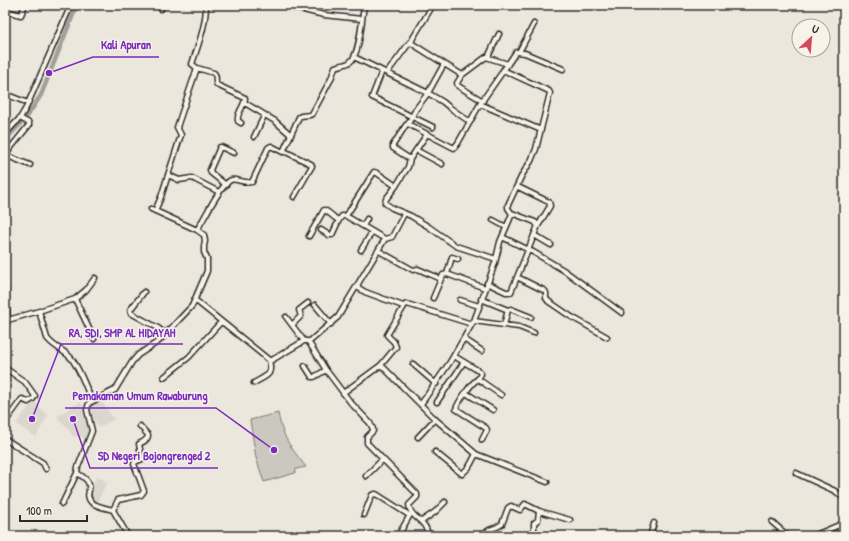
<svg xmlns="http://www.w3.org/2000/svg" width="849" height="541" font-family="'Patrick Hand',sans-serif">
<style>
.built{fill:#dbd7ce}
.green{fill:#cbc8bf;stroke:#7b7a75}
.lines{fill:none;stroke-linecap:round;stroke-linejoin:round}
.canal{stroke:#a29f98;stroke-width:4.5}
.minor-casing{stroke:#2b2b2b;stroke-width:7}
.secondary-casing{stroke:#2b2b2b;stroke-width:8}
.minor{stroke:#f7f3e8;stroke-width:4}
.secondary{stroke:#f7f3e8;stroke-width:5.5}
.leader{fill:none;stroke:#7b2cbf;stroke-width:1.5}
.callout-dot{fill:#7b2cbf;stroke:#f7f3e8;stroke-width:1.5}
.callout-label{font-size:12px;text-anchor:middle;font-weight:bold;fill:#7b2cbf;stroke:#f7f3e8;stroke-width:3;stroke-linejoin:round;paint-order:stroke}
</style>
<rect width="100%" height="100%" fill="#ebe7dd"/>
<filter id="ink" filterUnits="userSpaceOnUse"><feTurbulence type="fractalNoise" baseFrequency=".025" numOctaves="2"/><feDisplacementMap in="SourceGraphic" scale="8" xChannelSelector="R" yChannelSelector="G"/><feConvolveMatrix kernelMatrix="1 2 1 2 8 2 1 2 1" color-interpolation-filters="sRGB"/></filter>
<g filter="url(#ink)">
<path class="built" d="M99 398 114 419 99 428 88 411V405Z
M33 401 48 415 36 437 16 424Z
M80 402 85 410 90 428 89 438 73 436 64 423 62 424 57 416Z
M97 476 107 482 97 503 92 501 90 498 91 487Z"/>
<path class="green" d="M278 413C283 439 290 446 306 467L296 469 295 473 264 482 256 458 250 420Z"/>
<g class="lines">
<path class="canal" d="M5 140 26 118 41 95 77 5
M824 536 844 528"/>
<g class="minor-casing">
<path id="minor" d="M161 5V9
M206 5C206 26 198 45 192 64L197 68 214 73C218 77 214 81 217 85L245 98C245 106 236 113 238 121L241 123
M283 5 324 15 362 19
M433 5 413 38 411 43 462 75 486 57 508 64 480 104 458 143 454 148 427 134 408 124 416 109 428 93 444 64
M5 11 21 15 25 5
M519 52 534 24
M354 57 428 93 443 102 449 107 470 122
M488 57 499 34
M508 64 516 52 525 53 563 69
M197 68 177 127 181 135 168 175 179 180 192 178 219 192
M382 71 372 97 433 127
M387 73 410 42
M462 75 457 83 458 86 483 101
M5 94 28 103
M245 103 275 121 291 135
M480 104 541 130
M408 124 406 125 393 145V148L410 159
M5 134 20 118 26 108 71 5
M427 134 410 159 408 167 396 186 386 199 385 203 392 208 411 216 429 227 456 246 496 259
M254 137 264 116
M416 150 442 164
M284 151 311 164 312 166 294 197
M5 155 29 125V123L20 118
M5 155 30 165
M5 171 6 172
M226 185 211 173 210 170 220 147H221L234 153
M518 187 549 202 550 206 538 226
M151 209 197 230
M155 211 161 197 168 175
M346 216 374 172 377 173 396 186
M493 220 506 227
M363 226 367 219
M321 230 329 235H332L339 220
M534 235 551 245
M309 236 324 210C330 212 333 218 339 220L342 216H346L385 239 392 237 404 214
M502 237 533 252 565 271 622 313
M361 250 372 232
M379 251 413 270 418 269 441 279 443 275 447 274 485 288
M447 274 452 257 458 259
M517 277 545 291 546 293V298L548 301 570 316 607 337
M487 283 506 292H511L537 228 538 226 535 222 512 213
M5 287 8 320 5 327
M357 287 365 292 403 306
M144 292 130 310 131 313 158 328 166 334
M433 298 441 279
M75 299 94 339
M481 299 508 310 504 325
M195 300 269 360H272L304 341H308L326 370 351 403 370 423 373 429V431L367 437V443L417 494V497L409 505C410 519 427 519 428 536
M460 300 479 306
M315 305 331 324
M508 310 511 309 531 317
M39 311 75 299 86 290 95 278
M286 317 304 341
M8 320 39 311 47 338C52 346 64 350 71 358 80 369 86 388 92 401
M474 321 519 327 534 333
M292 325 301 316 299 310 308 303
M464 339 482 351
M309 342 338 317 385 239
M454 356 479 371 481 374 478 379 501 395
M413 364 436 384
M381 365 435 419 476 454 547 482
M305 366 312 377H314L326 370
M5 368 25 382 35 396 33 399 28 402 22 399 5 422
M164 377 189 357 221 322
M478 379C472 382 458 402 456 409L486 428 487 430 482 440
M254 383C267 375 273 376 269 360
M343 393 381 365 396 347 394 342 387 335 405 305 407 304 472 324 474 321 495 263 500 242 512 214 508 208V205L522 175 531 161 536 149 550 93 549 91 503 70
M466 393 493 410
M437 402 464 362
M421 404 450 362 472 324
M418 437 435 419
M5 439 43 463 46 469
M435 452 462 474 469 467 476 454
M796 473 835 491 844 498
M366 476 382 460
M62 504 77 473
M113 510 118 500 141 495 144 491 134 464 135 462 142 459 139 444C143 442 148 440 148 435L140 426
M364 515 372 495 376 494 409 515
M422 521 435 512 445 502
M772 522 788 536
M128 536 113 510C106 508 97 507 91 502 82 492 100 486 77 473L78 467 92 431 87 410 89 403 115 390 132 362 138 355 159 341 192 306 207 271V259L204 252V246L205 241 204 235 197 230C204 219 220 185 231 180 235 178 246 184 252 182L268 148 271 146 283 152 299 117C303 114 308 117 312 114L331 79 335 67C340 65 346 65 350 62 360 55 362 17 364 5
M398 536 410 515
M481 536 489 530 497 527 502 524 508 508 511 506 520 510 525 504 539 511 570 520
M534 536V523L538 520 539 511
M650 536 654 523
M813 536 844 523"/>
</g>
<g class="secondary-casing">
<path id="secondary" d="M836 536 844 533"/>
</g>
<use href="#minor" class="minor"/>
<use href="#secondary" class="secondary"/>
</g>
</g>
<path class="leader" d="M49 73L93 57H159M32 419L61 344H183M274 450L216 408H65M73 419L90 468H218"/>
<g class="callout-dot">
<circle cx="49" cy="73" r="4"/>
<circle cx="32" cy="419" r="4"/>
<circle cx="274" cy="450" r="4"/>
<circle cx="73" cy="419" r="4"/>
</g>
<g class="callout-label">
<text x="126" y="49">Kali Apuran</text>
<text x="122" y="337">RA, SDI, SMP AL HIDAYAH</text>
<text x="140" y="400">Pemakaman Umum Rawaburung</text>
<text x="154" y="460">SD Negeri Bojongrenged 2</text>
</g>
<rect width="849" height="541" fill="none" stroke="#f7f3e8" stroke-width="20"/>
<rect x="10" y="10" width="829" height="521" fill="none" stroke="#2b2b2b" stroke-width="1.5" filter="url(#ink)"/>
<g transform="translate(811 38) rotate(26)"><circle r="19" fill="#f7f3e8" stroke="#a5a39c"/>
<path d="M0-3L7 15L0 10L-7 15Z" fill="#d1495b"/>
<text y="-6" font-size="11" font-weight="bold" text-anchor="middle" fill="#2b2b2b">U</text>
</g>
<path d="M20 515v6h67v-6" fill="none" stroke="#2b2b2b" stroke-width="2"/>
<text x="26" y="515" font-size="12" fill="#2b2b2b" stroke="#f7f3e8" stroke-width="3" paint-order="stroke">100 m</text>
</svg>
